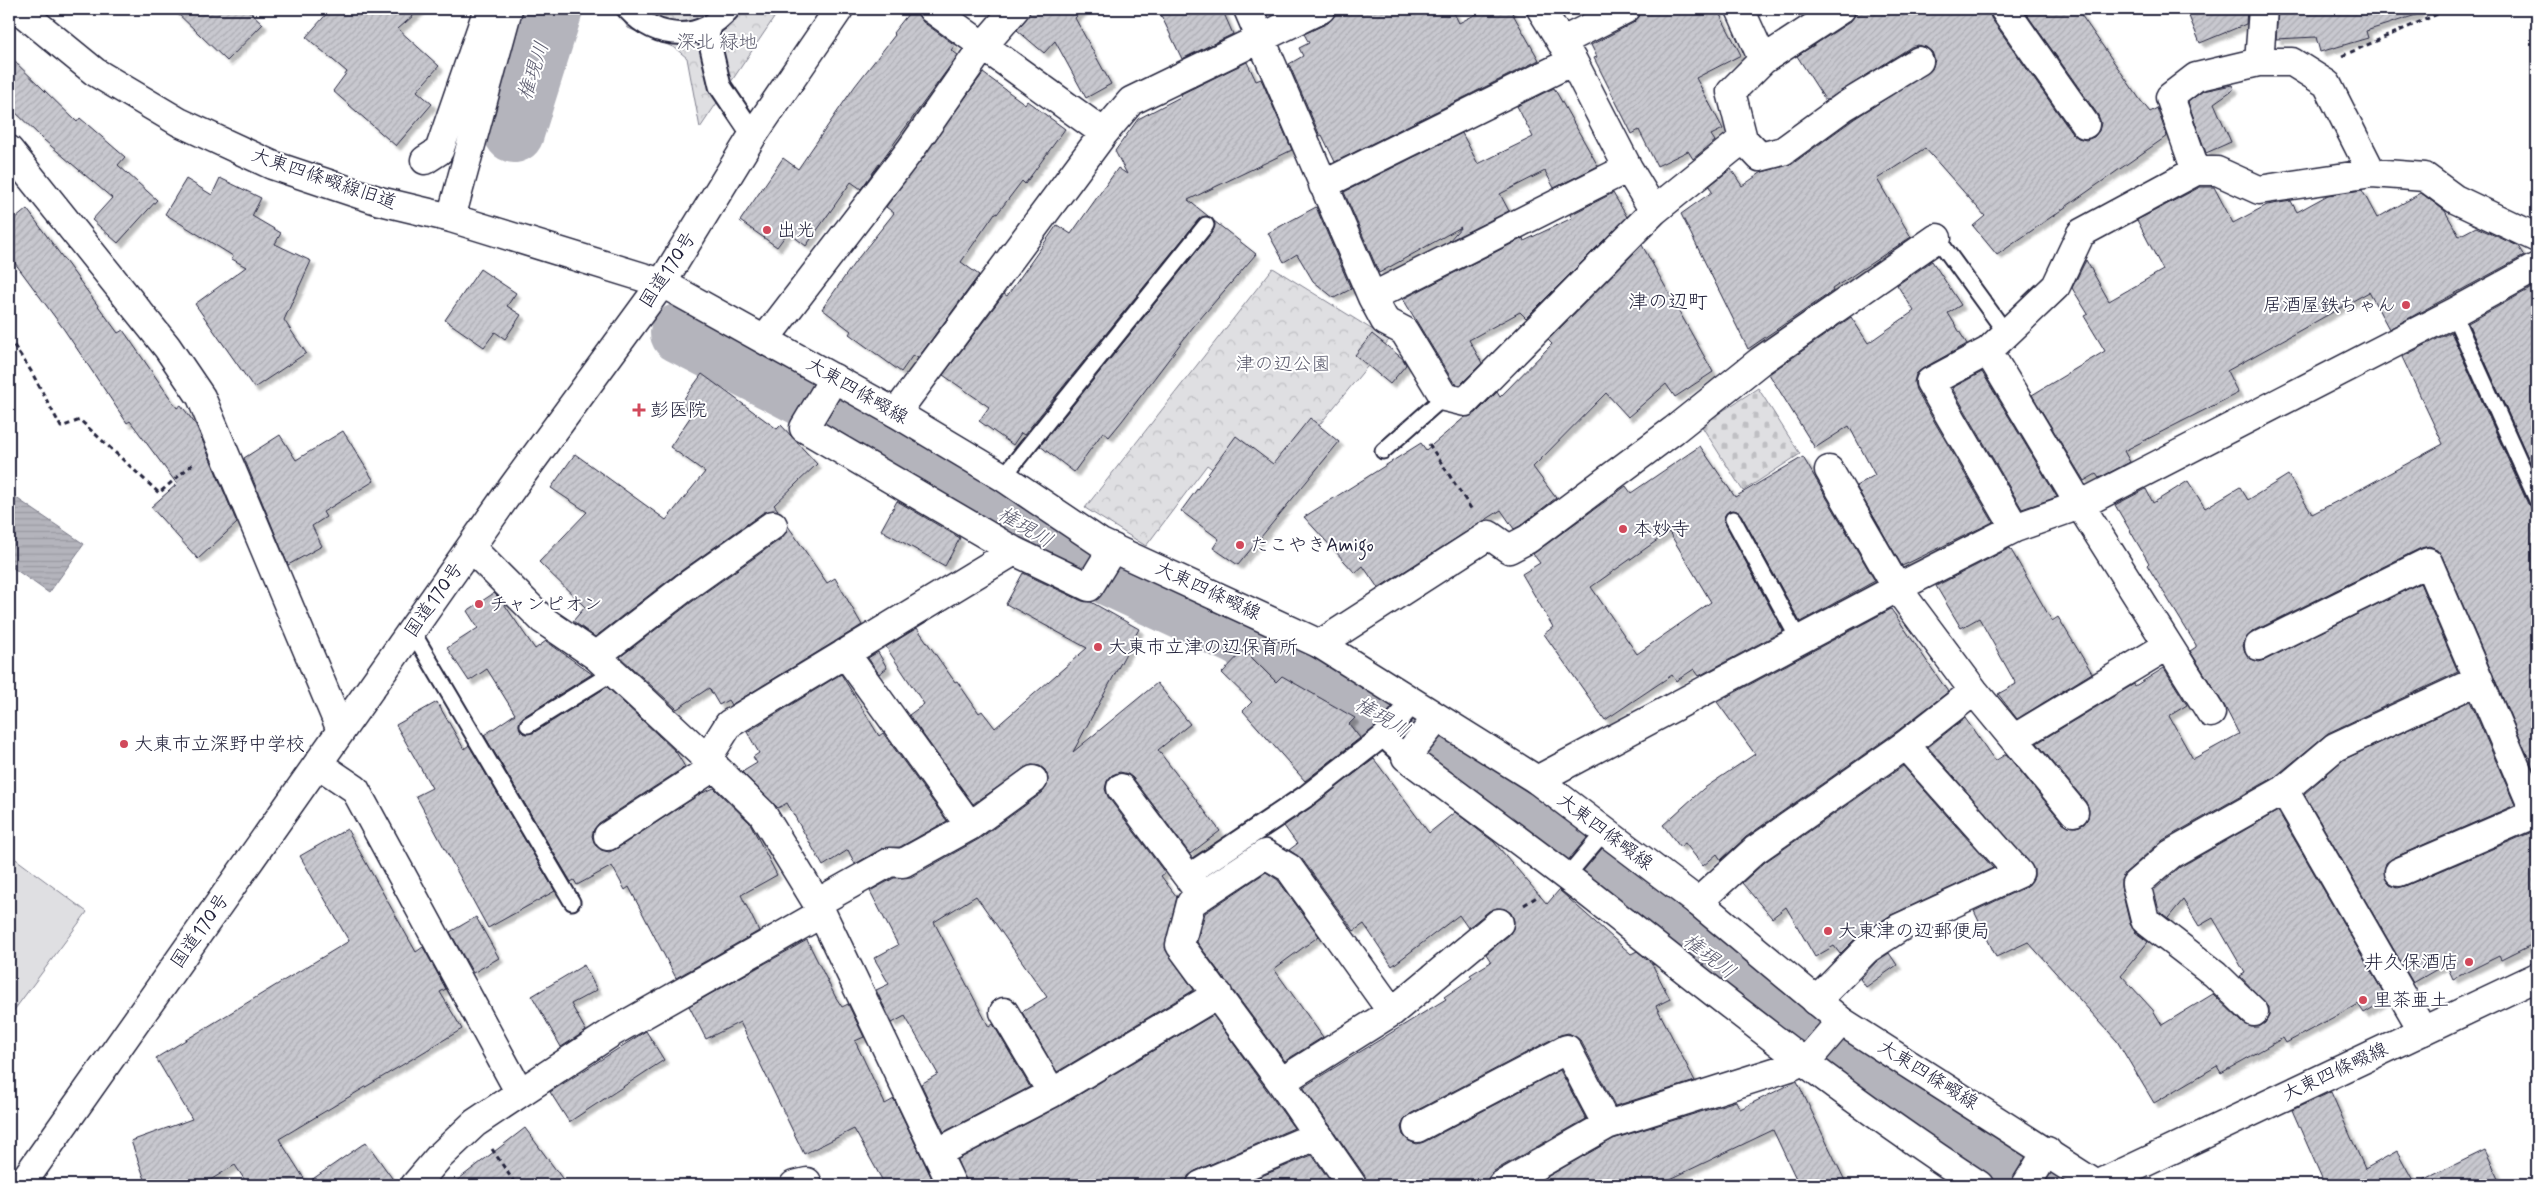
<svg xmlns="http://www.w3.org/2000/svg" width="2546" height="1194" font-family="Mynerve,'Klee One',sans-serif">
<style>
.forest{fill:url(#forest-crowns);stroke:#80808e}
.cemetery{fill:url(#cemetery-stones);stroke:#80808e}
.pitch{fill:#dfdfe2;stroke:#80808e}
.water{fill:url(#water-rules);stroke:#7a7a88}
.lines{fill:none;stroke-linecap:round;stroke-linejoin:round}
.river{stroke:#b4b4bc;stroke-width:60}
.building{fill:url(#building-hatch);stroke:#22223b;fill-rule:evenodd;filter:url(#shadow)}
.service-casing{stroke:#22223b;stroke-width:19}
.pedestrian-casing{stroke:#22223b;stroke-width:25}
.minor-casing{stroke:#22223b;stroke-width:31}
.secondary-casing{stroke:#22223b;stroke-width:31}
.trunk-casing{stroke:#22223b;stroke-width:31}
.path{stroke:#22223b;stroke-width:3;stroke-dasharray:5 4;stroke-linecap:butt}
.service{stroke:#fff;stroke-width:15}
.pedestrian{stroke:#fff;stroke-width:21}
.minor{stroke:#fff;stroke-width:28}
.secondary{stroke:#fff;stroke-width:28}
.trunk{stroke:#fff;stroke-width:28}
.poi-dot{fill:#d1495b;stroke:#fff;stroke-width:2}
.labels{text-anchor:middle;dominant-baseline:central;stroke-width:4;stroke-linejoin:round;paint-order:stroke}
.park-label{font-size:19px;fill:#5b5b6d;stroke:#fff}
.street-label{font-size:19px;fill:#22223b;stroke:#fff}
.poi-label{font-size:19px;fill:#22223b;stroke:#fff;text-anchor:start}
.water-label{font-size:20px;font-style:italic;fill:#5c5c6f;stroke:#fff}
.neighbourhood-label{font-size:20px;fill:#22223b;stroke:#fff}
</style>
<defs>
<pattern id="forest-crowns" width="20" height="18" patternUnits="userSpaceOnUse" patternTransform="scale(1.25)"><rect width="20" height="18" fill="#dfdfe2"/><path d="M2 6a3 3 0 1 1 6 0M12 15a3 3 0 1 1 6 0" fill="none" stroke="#bfbfc3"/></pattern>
<pattern id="cemetery-stones" width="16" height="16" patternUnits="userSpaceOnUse" patternTransform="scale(1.25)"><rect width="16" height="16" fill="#dfdfe2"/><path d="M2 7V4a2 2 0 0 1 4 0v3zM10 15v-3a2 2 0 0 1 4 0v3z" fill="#bfbfc3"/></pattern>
<pattern id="water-rules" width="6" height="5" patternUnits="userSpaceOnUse" patternTransform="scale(1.25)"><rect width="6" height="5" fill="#b4b4bc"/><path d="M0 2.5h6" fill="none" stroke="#9a9aa2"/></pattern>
<pattern id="building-hatch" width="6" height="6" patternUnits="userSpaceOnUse" patternTransform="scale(1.25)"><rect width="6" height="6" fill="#c8c8cf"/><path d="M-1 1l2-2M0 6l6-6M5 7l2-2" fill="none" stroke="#acacb3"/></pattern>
<filter id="shadow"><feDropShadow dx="4.5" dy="4.5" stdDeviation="1" flood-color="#0004"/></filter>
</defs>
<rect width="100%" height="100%" fill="#fff"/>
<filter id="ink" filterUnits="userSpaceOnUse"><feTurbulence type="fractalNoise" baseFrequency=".02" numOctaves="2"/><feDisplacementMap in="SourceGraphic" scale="10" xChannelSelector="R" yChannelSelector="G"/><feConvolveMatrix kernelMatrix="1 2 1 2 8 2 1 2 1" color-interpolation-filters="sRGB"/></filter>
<g filter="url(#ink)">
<path class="forest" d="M617 9H780L700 128 687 58 675 48 628 28Z
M1273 268 1389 340 1257 501 1207 465 1146 546 1085 508Z"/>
<path class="cemetery" d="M1758 388 1800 454 1743 491 1701 425Z"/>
<path class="pitch" d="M9 854 87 912 9 1017Z"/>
<path class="water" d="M9 493 84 544 49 593 9 565Z"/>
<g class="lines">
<path class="river" d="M514 133 553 9
M680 333 816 403 1090 567 1237 635 1390 720 1516 808 1834 1054 2032 1185"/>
</g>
<path class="building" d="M173 9H247L263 24 227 61Z
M331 9H421L398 29 439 66 417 91 432 104 396 146 333 91 347 72 306 37Z
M912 9 917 11 923 22 955 45 951 50 958 55 861 189 851 182 806 246 788 232 777 247 740 221 783 158 798 169 855 86 895 35 893 33Z
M1032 9H1084L1075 18 1111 84 1086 98 1055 41 1044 53 1017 30Z
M1158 9H1222L1233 34 1182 59Z
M1348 9H1452L1459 23 1486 9H1510L1539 60 1335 162 1322 135 1320 136 1289 64 1303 56 1299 48 1309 43 1304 34 1328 23 1335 15Z
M1641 9H1717L1741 55 1696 78 1723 129 1711 135 1715 141 1693 159 1688 151 1657 166 1639 130 1632 134 1594 58 1597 57 1591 45 1633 23 1639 17Z
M1860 9H1989L1991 18 2072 133 2078 138 2086 140 2094 137 2099 131 2101 123 2098 115 2023 9H2077L2141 101 2150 112 2157 108 2167 136 1997 255 1973 226 1985 216 1925 148 1877 179 1911 237 1832 289 1833 291 1748 349 1681 214 1712 192 1709 186 1731 169 1742 186 1762 172 1792 164 1854 119 1932 69 1935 60 1932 52 1926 47 1918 45 1911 47 1826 101 1797 56 1850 22Z
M2186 9H2247L2246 24 2200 43Z
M2278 9H2418L2419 14 2366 31 2368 38 2320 52 2316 37 2276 39Z
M9 56 77 122 80 118 125 157 118 165 157 200 118 243 92 220 112 198 44 140 9 106Z
M1247 62 1256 81 1261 79 1292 150 1188 200 1208 216 1199 219 1024 435 1021 433 1013 445 979 421 989 407 943 375 1004 294 1007 296 1057 225 1071 234 1118 168 1127 174 1115 151 1138 119 1182 96 1181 94Z
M983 73 1025 104 1027 101 1065 129 1025 184 1022 181 997 214 995 213 961 262 979 275 918 358 913 355 901 372 849 334 851 331 822 309 855 262 894 213 886 207Z
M2232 85 2234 89 2214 103 2231 142 2206 153 2188 102 2203 91Z
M1554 88 1598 166 1554 188 1545 171 1500 194 1509 211 1449 241 1461 227 1379 273 1344 192 1462 133 1478 164 1533 137 1517 106Z
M220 178 261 198 252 216 281 233 275 244 311 261 284 320 306 353 254 388 195 304 246 267 232 259 233 256 165 214 186 179 212 195Z
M2200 187H2214L2233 223 2267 205 2291 201 2297 212 2328 195 2362 190 2377 218 2421 193 2445 211 2459 236 2476 227 2518 246 2524 256 2389 329 2369 292 2227 371 2238 393 2124 451 2130 462 2099 478 2096 474 2084 481 2032 395 2105 351 2084 316 2088 314 2072 288 2086 260 2109 301 2163 270 2137 220Z
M1613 193 1627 217 1526 318 1520 312 1469 340 1482 363 1460 385 1454 383 1403 299 1523 238 1524 241 1572 218 1570 215Z
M1316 207 1351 289 1334 298 1313 281 1297 254 1284 262 1268 233Z
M27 209 118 333 123 330 177 408 181 405 196 425 237 523 198 559 151 507 177 484 130 421 127 423 63 328 9 255V224Z
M1214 221 1256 254 1193 327 1122 421 1109 437 1103 432 1074 472 1040 446 1213 231Z
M1642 245 1713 372 1675 397 1666 384 1628 417 1606 393 1533 467 1556 498 1520 526 1514 529 1501 510 1378 588 1363 566 1355 573 1304 517 1421 443 1426 450 1465 417 1476 413 1497 392 1500 397 1552 344 1548 340Z
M1932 261 1961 305 1948 313 1967 344 1922 369 1916 374 1914 382 1916 390 1993 522 1902 566 1856 486 1875 475 1849 426 1815 448 1769 374 1851 317 1868 343 1914 311 1897 285Z
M480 269 516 293 507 306 521 315 505 339 495 332 484 347 445 320Z
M2537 285V478L2468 323Z
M2451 332 2528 504 2537 509V778L2442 556 2437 549 2429 546 2421 548 2252 632 2246 638 2243 646 2245 652 2251 659 2259 662 2265 660 2420 583 2458 672 2328 733 2275 777 2163 840 2125 873 2121 880V887L2130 924 2135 932 2148 942 2121 975 2153 1010 2162 1025 2213 994 2243 1023 2251 1027H2259L2265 1023 2269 1016V1007L2240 976 2245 973 2213 918 2199 926 2183 900 2168 918 2159 911 2154 890 2180 867 2278 811 2387 999 2364 1013 2358 1004 2286 1043 2283 1038 2221 1073 2217 1066 2154 1103 2117 1041 2028 942 1996 957 1974 911 2026 887 2034 877V869L1928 747 1965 718 1995 761 2006 754 2062 822 2068 826 2076 827 2084 824 2088 818 2089 810 2086 802 2037 743 2134 684 2135 686 2164 668 2187 705 2169 716 2193 759 2239 734 2224 705 2190 651 2196 647V645L2147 565 2149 563 2115 505 2146 489 2153 503 2188 481 2205 508 2240 487 2248 500 2288 475 2312 514 2357 491 2443 444 2402 357Z
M1372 334 1403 359 1406 365 1390 384 1355 355Z
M1982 372 2057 497 2022 509 1952 388Z
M702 374 777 429 781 425 817 464 774 505 778 510 764 512 674 576 595 637 573 621 585 607 539 562 587 512 551 488 575 454 666 520 705 472 670 447 693 413 680 404Z
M1310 418 1339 442 1238 565 1213 548 1219 539 1181 511 1236 436 1273 464Z
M343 431 374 481 323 512 326 517 312 526 322 546 288 565 244 458 280 435 296 460Z
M1700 446 1735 497 1803 457 1875 581 1800 622 1741 515 1737 511H1729L1725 515V523L1783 631 1699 676 1694 669 1676 681 1672 675 1605 720 1544 634 1553 627 1522 574 1540 563 1533 554 1626 486 1631 493ZM1669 532 1711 602 1637 654 1591 587Z
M897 501 960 538 945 566 881 530Z
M788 526 827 583 835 578 862 625 731 705 728 700 719 705 709 688 677 709 620 657 693 601 782 538Z
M2010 548 2052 621 2058 617 2092 673 2017 719 1998 694 2016 684 1979 618 1961 628 1936 586Z
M1023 573 1082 601 1091 602 1139 629 1073 752 1157 683 1190 724 1158 750 1220 831 1190 854 1133 778 1128 774 1120 772 1112 775 1107 781 1105 789 1108 797 1165 873 1161 876 1177 897 1165 948 1194 990 1057 1072 1022 1012 1047 997 976 896 934 922 989 1027 993 1024 1030 1087 944 1132 921 1084 938 1074 905 1016 892 1023 876 990 889 984 874 958 898 945 870 891 894 878 911 877 979 839 1042 793 1047 786 1048 778 1045 770 1040 766 1031 765 973 804 909 715 924 704 886 647 917 628 955 682 957 681 979 713 982 711 995 728 1087 648 1006 604Z
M494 593 502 601 535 649 546 641 592 674 523 717 519 725 523 733H533L607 687 676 752 685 767 599 823 594 829 592 836 595 845 601 850 609 852 616 849 700 794 714 788 750 823 777 875 741 895 759 931 676 978 629 887 625 890 612 866 577 885 574 880 571 882 484 735 515 714 487 669 469 681 447 648 478 628 467 611Z
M1891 609 1948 692 1896 732 1746 837 1721 860 1717 854 1703 866 1685 843 1680 847 1663 825 1703 789 1755 754 1717 702Z
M1244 650 1276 682 1282 676 1355 718 1349 724 1360 738 1305 781 1243 711 1252 702 1222 673Z
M878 652 887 668 879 674 868 658Z
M841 674 879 736 883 733 947 821 900 847 883 848 855 864 848 850 823 866 787 803 778 808 742 772 757 763 753 757 759 753 747 732Z
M2470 701 2515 805 2393 858 2386 863 2384 870 2385 878 2390 885 2398 888 2405 886 2532 832H2537V942L2501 960 2499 956 2453 979 2446 964 2413 983 2304 794 2343 760Z
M437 702 464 749 469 745 555 891 488 928 416 796 432 788 396 725Z
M1374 759 1429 833 1455 812 1494 842 1547 904 1559 890 1631 954 1637 951 1651 962 1670 999 1656 1006 1695 1081 1615 1106 1581 1041 1575 1036 1568 1033 1560 1035 1410 1114 1404 1120 1401 1127 1403 1135 1409 1141 1417 1144 1424 1142 1560 1070 1586 1119 1494 1171 1488 1178 1486 1185H1367L1365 1176 1303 1087 1446 999 1444 997 1472 978 1470 975 1491 962 1486 954 1509 935 1513 929 1514 921 1511 913 1505 909 1497 908 1489 911 1468 928 1459 915 1392 966 1364 924 1354 931 1302 859 1289 850 1297 844 1284 826Z
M1903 766 1993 868 1891 915 1858 936 1840 954 1834 946 1815 957 1786 907 1772 918 1742 883 1765 862Z
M347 829 416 952 423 947 446 989 440 992 462 1029 279 1139 307 1183 366 1142 397 1185H248L235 1165 202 1185H147L131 1141 192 1119 156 1058 349 941 300 856Z
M1266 872 1278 880 1319 936 1274 969 1323 1037 1285 1061 1197 942 1205 913Z
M476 917 499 958 473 973 450 932Z
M807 940 835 996 842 1007 848 1004 864 1037 855 1041 885 1104 894 1099 935 1185H885L854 1129 804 1154 740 1022 706 1039 689 1006Z
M1889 953 1897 965 1866 987 1860 979 1877 961Z
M584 965 597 990 571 1004 586 1031 561 1047 532 996Z
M1213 1015 1294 1128 1195 1171 1188 1176 1186 1185H967L957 1160 1060 1106Z
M646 1031 664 1060 569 1122 550 1092Z
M1797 1081 1847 1185H1799L1773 1130 1658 1185H1533L1613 1139 1736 1101 1740 1109Z
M2331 1092 2365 1169 2397 1151 2415 1184 2485 1150 2502 1185H2325L2292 1110Z
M525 1128 567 1185H451Z
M1312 1155 1333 1185H1240Z"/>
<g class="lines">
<g class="service-casing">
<path id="service" d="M1937 238 2006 333
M2453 313 2537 500
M1383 451 1444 397
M1003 477 1206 225
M1733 519 1799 640
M412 631 572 902
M528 725 612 673
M1566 877 1604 832"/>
</g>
<g class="pedestrian-casing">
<path id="pedestrian" d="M628 9C657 40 700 43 729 9
M712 24 708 35 720 86 753 135
M1383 736 1412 703
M1187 876 1305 797 1383 736 1406 757"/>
</g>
<g class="minor-casing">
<path id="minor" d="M18 9 95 72 179 122 272 165 380 201 451 218 662 283
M932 9 1104 133
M1248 9 1372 297 1385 321 1404 331 1444 397 1465 402 1654 211 1743 139 1731 92 1763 60 1740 9
M2004 9 2085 124
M1561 42 1626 9
M1763 60 1841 9
M2259 62H2292L2327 84 2372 173
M1743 139 1760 157 1783 151 1845 106 1919 61
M9 150 167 347 201 397 341 730
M425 160 439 151 488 9
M1628 168 1654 211
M2196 171 2170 97 2196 77 2259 62 2263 9
M1323 185 1573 61
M451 218 508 9
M1372 297 1628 168 1573 61 1541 9
M765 339 911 149 983 46 1015 9
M1988 351 2080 505 2211 713
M834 378 804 428 1014 551 1089 587 1113 548
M896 413 1104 133 1131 101 1321 9
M1829 470 1897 588 1974 691 2074 812
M2015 528 1930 382 1988 351 2056 286 2081 233 2196 171H2217L2259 190 2372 173 2425 177 2455 199 2537 238
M471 548 543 620 596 656 707 759 762 813 817 903 952 1185
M1320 644 1489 535 1509 549 1528 539 1674 430 1759 362 1937 238
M2259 646 2428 562 2537 817
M845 653 970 826
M596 656 684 588 773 525
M1437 718 1406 757C1467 802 1528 847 1588 893 1716 994 1842 1096 1979 1185
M2015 738 2167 646
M707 759 729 724 1014 551
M318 764 355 789 520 1093 611 1033 822 913
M1537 780 1897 588 2015 528 2080 505 2453 313 2537 267
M1121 788 1202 896
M608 836 715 766
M2399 872 2536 813
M1698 902 1755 850 1905 745 1974 691
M817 903 890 862 903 863 970 826 1033 780
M1816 1001 1867 949 1899 928 2019 873 1905 745
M1004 1012 1052 1093
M2254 1012 2215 974 2145 920 2136 884 2171 854 2284 790
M2423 1031 2284 790 2335 747 2479 680
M1281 1082 1392 1012 1499 923
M1417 1128 1567 1049 1607 1125
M937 1153 1052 1093 1218 994
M415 1185 439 1157 475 1123 520 1093
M794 1185 807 1182 808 1185
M1201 1185 1318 1135
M1352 1185 1281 1082 1180 945 1191 903 1265 854 1289 868 1392 1012
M1502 1185 1607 1125 1790 1067 1810 1057 1841 1021
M2026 1185 2047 1151"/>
</g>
<g class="secondary-casing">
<path id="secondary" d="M662 283 896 413 1003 477 1101 543 1320 644 1537 780 1698 902 1841 1021 2097 1185 2537 977"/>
</g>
<g class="trunk-casing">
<path id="trunk" d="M21 1185 512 488 662 283 753 135 839 9"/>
</g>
<path class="path" d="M2342 56 2449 9
M9 338 31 371 61 427 80 420 159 493 195 462
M1429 444 1472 510
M1524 905 1540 895
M492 1149 516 1185"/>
<use href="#service" class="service"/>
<use href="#pedestrian" class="pedestrian"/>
<use href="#minor" class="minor"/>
<use href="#secondary" class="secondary"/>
<use href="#trunk" class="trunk"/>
</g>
</g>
<g class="poi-dot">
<circle cx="767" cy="230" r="5"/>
<circle cx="2406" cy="305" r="5"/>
<path d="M636.5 402.5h5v5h5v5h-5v5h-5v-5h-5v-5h5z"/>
<circle cx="1623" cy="529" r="5"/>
<circle cx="1240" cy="545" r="5"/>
<circle cx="479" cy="604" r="5"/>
<circle cx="1098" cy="647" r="5"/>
<circle cx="124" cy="744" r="5"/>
<circle cx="1828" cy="931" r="5"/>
<circle cx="2469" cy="962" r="5"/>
<circle cx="2363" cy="1000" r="5"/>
</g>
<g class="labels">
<g class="park-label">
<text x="717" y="42">深北 緑地</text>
<text x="1283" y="364">津の辺公園</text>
</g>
<g class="street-label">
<text transform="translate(324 179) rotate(19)">大東四條畷線旧道</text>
<text transform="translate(668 270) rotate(-57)">国道170号</text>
<text transform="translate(857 391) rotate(30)">大東四條畷線</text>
<text transform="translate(1208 591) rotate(25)">大東四條畷線</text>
<text transform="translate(434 600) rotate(-55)">国道170号</text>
<text transform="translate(1605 832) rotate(37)">大東四條畷線</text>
<text transform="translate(200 931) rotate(-55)">国道170号</text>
<text transform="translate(2335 1072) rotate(-25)">大東四條畷線</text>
<text transform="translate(1928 1075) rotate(32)">大東四條畷線</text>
</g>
<g class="poi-label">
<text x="777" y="230">出光</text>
<text x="2396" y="305" text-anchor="end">居酒屋鉄ちゃん</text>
<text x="650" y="410">彭医院</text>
<text x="1633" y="529">本妙寺</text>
<text x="1250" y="545">たこやきAmigo</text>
<text x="489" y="604">チャンピオン</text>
<text x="1108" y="647">大東市立津の辺保育所</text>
<text x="134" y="744">大東市立深野中学校</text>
<text x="1838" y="931">大東津の辺郵便局</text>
<text x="2459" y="962" text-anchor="end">井久保酒店</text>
<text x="2373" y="1000">里茶亜土</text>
</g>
<g class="water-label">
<text transform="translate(534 71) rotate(-72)">権現川</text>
<text transform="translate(1025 528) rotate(31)">権現川</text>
<text transform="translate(1382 718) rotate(31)">権現川</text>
<text transform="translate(1709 957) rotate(38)">権現川</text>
</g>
<g class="neighbourhood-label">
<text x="1668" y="302">津の辺町</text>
</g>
</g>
<rect width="2546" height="1194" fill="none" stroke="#fff" stroke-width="30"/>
<rect x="15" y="15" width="2516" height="1164" fill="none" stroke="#22223b" stroke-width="2" filter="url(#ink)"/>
</svg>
